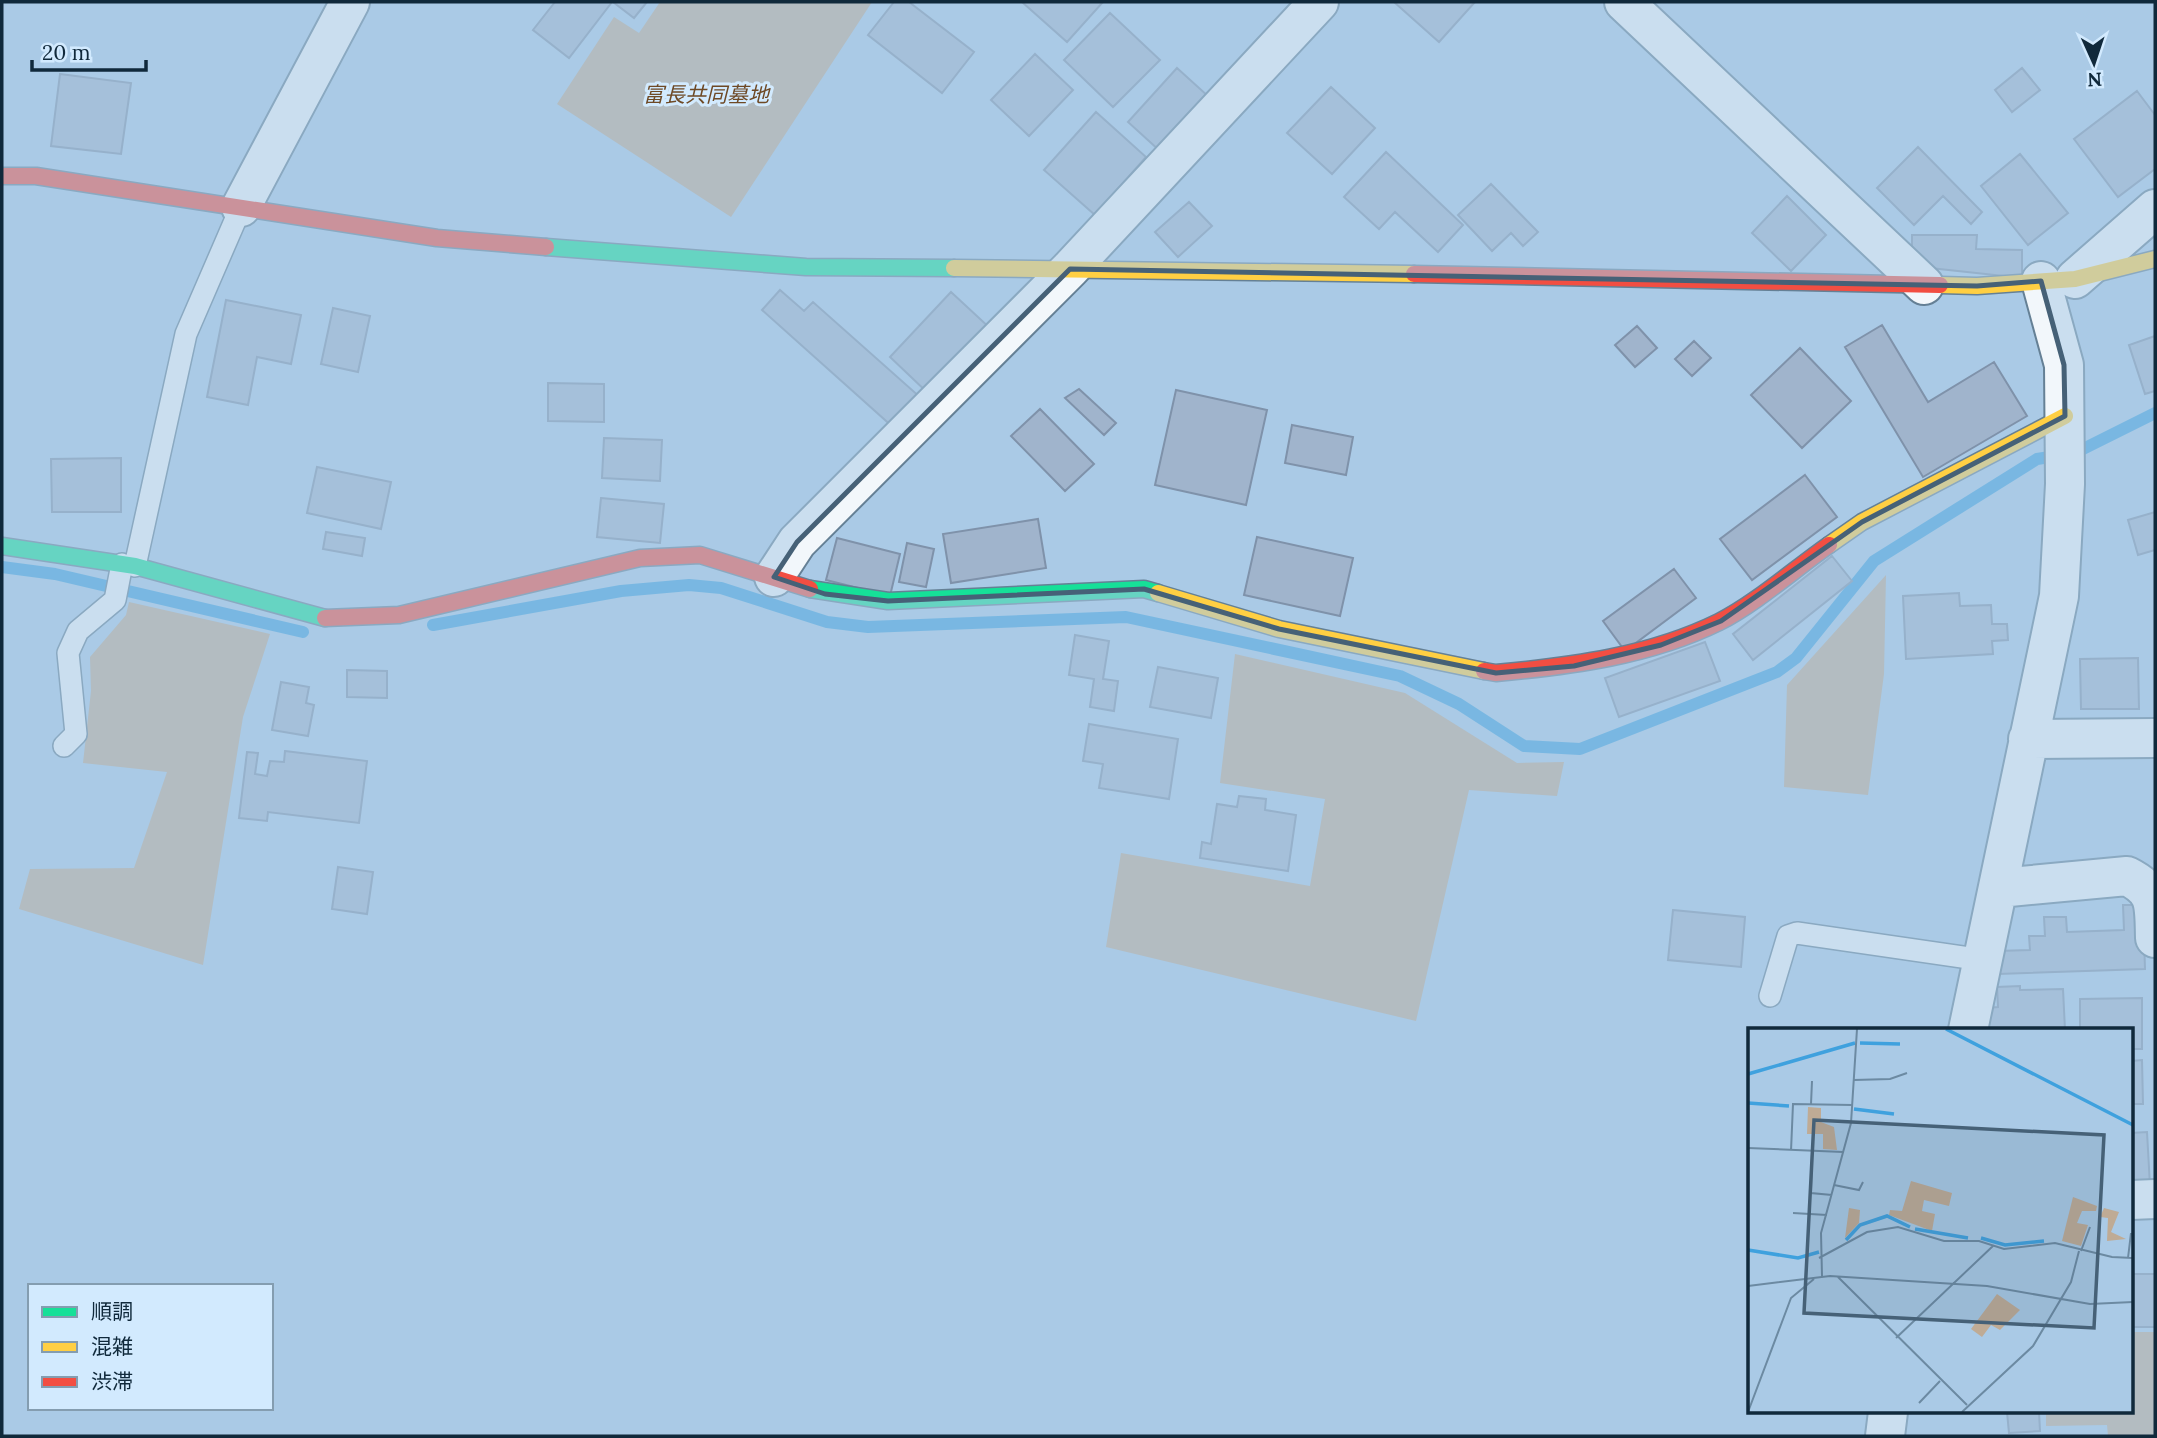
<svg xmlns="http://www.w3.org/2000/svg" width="2157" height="1438" font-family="Lora,'Noto Sans JP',serif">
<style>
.green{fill:#bfab95}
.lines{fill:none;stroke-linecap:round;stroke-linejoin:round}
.stream{stroke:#3fa1de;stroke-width:12}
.building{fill:#a0b4cc;stroke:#7f92aa;stroke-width:2}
.lane-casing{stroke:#658095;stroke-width:24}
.street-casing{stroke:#658095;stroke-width:42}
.fast-casing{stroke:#658095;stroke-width:19}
.slow-casing{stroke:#658095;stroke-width:19}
.jam-casing{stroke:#658095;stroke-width:19}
.lane{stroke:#f2f7fb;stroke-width:21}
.street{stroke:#f2f7fb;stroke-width:38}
.fast{stroke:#16e098;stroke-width:16}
.slow{stroke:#ffcf43;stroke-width:16}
.jam{stroke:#f24e42;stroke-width:16}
.marked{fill:none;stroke:#466177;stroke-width:5;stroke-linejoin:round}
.labels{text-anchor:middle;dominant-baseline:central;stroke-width:6;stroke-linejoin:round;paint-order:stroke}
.park-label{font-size:21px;font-style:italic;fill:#6e4925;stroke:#d2eafe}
.inset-river{fill:none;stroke:#3fa1de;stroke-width:3.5}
.inset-road{fill:none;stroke:#6c8aa2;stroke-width:2}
.view{fill:#466177;fill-opacity:0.15;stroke:#466177;stroke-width:3.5}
.inset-edge{fill:none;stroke:#10293b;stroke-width:3.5}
</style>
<rect width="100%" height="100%" fill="#aacae6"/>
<path class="green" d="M660 2H872L731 217 557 104 614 17 639 33Z
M1886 575 1884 674 1868 795 1784 787 1787 685Z
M129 602 270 634 243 717 203 965 19 909 30 869 134 868 167 772 83 763 91 691 90 657 126 615Z
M1235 654 1405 693 1517 763 1564 762 1557 796 1469 790 1416 1021 1106 947 1121 853 1310 886 1325 799 1220 783Z
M2131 1332H2155V1436H2108L2107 1425 2046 1426V1412H2131Z"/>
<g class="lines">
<path class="stream" d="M2 567 55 574 303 632
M433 625 621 591 689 585 721 588 827 622 868 627 1126 617 1400 676 1459 704 1524 746 1580 749 1777 672 1796 658 1874 561 2037 459 2075 453 2155 413"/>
</g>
<path class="building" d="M555 2H612L569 58 533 30Z
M613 2H647L634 18Z
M894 2H909L974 52 942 93 868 35Z
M1022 2H1103L1067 42Z
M1394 2H1475L1439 42Z
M1110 13 1160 60 1113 107 1064 60Z
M1035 54 1073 90 1029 136 991 100Z
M1177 68 1209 97 1160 151 1128 122Z
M2022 68 2040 90 2012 112 1995 90Z
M60 74 131 83 121 154 51 146Z
M1331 87 1375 128 1332 174 1287 133Z
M2137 91 2155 115V169L2118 197 2074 139Z
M1096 112 1146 157 1095 215 1044 170Z
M1918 147 1982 212 1971 224 1943 196 1914 225 1877 188Z
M1386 152 1463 225 1438 252 1395 212 1379 229 1344 197Z
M2020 154 2068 213 2028 245 1981 186Z
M1491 184 1538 232 1523 246 1511 233 1492 251 1458 215Z
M1787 196 1826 235 1791 271 1752 233Z
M1189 202 1212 226 1178 257 1155 232Z
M1912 235H1977L1976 249 2022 250V278L1912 266Z
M780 290 804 311 813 302 921 398 894 428 762 310Z
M951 292 992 330 930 395 890 357Z
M226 300 301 315 291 364 257 357 248 405 207 397Z
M333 308 370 316 358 372 321 364Z
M1882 325 1928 402 1994 362 2027 416 1923 477 1845 347Z
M1637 326 1657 348 1635 367 1615 345Z
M2155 336V391L2145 394 2129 345Z
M1694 341 1711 358 1692 376 1675 359Z
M1800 348 1851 401 1802 448 1751 395Z
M548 383 604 384V422L548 421Z
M1079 389 1116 423 1104 435 1065 398Z
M1176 390 1267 410 1246 505 1155 485Z
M1040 409 1094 464 1065 491 1011 436Z
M1292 425 1353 437 1346 475 1285 463Z
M604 438 662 440 660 481 602 478Z
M121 458V512H52L51 459Z
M317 467 391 482 381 529 307 513Z
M1805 475 1837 517 1752 580 1720 539Z
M601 498 664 504 660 543 597 537Z
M2155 512V550L2138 555 2128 520Z
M1038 519 1046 568 951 583 943 534Z
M326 532 365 538 362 556 323 549Z
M1257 537 1353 558 1340 616 1244 595Z
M837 538 900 554 890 596 826 580Z
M907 543 934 549 926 587 899 582Z
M1832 556 1852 581 1753 660 1733 634Z
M1674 569 1696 598 1625 651 1603 621Z
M1959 593 1960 606 1991 605 1992 624H2007L2008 640 1992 641 1993 654 1906 659 1903 596Z
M1075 635 1109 641 1103 679 1118 681 1114 711 1090 707 1094 679 1069 675Z
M1705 642 1720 681 1619 717 1605 678Z
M2138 658 2139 709H2081L2080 659Z
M1158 667 1218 678 1211 718 1150 707Z
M347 670 387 671V698L347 697Z
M281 682 309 687 306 703 314 705 308 736 272 730Z
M1089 724 1178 739 1169 799 1099 788 1103 764 1083 761Z
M285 751 367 761 359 823 268 812 267 821 239 818 247 752 258 753 255 774 267 776 270 761 284 762Z
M1239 796 1266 799 1265 810 1296 815 1288 871 1200 858 1202 842 1211 844 1217 804 1237 807Z
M338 867 373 872 367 914 332 909Z
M2123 905H2143L2145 969 1998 974 1997 951 2030 950 2029 936H2045L2044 917H2066L2067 932 2124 930Z
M1673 910 1745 917 1741 967 1668 960Z
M2020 986V990L2063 989 2065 1030H1987L1986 1008 1998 1007 1997 987Z
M2142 998V1049H2131V1030H2080V999Z
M2142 1060 2143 1104H2131V1061Z
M2147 1132 2150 1186 2131 1187V1133Z
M2131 1274H2155V1327H2131Z
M2007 1412H2039L2040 1431 2009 1433Z"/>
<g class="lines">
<g class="lane-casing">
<path id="lane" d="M135 566 186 334 241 207
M64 746 76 734 68 653 78 631 115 600 122 564
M1770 996 1788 936 1797 933 1983 960"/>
</g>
<g class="street-casing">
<path id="street" d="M1624 2 1924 285
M241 207 350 2
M2075 279 2155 209
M774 577 797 542 1070 269 1319 2
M2028 739 2155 738
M1999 888 2127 876C2157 891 2154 904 2155 938
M1968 1030 2059 596 2065 484 2064 365 2041 281
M2131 1200 2155 1199
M1885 1436 1888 1412"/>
</g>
<g class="fast-casing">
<path id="fast" d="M546 247 806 267 954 268
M2 546 135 566 325 618
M810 589 888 601 1144 589 1158 593"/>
</g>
<g class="slow-casing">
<path id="slow" d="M954 268 1414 274
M1940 285 1977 286 2075 279 2155 259
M1829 545 1862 522 2065 416
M1158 593 1279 629 1484 671"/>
</g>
<g class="jam-casing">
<path id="jam" d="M2 176H36L437 238 546 247
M1414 274 1940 285
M325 618 399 615 640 558 700 555 810 589
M1484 671 1496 673C1572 666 1650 656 1719 622 1755 604 1796 568 1829 545"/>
</g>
<use href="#lane" class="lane"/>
<use href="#street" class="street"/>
<use href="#fast" class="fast"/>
<use href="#slow" class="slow"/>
<use href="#jam" class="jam"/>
</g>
<path d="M0 0H2157V1438H0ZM1070 269 1977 286 2041 281 2064 365 2065 416 1862 522 1721 621 1661 645 1574 666 1496 673 1279 629 1144 589 888 601 825 594 774 577 797 542Z" fill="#aacae6" fill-opacity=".55" fill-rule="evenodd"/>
<path class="marked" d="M1070 269 1977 286 2041 281 2064 365 2065 416 1862 522 1721 621 1661 645 1574 666 1496 673 1279 629 1144 589 888 601 825 594 774 577 797 542Z"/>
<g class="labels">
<g class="park-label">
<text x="706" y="94">富長共同墓地</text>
</g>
</g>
<g transform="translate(1748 1028)">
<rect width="385" height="385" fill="#aacae6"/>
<path d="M60 79 73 80V94L86 99 89 122 75 121V106H59ZM163 153 204 165 201 178 176 172 174 183 187 186 184 203 141 187 142 182 154 183ZM325 169 349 178 348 183H334L329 195 340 197 333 218 314 213ZM101 180 112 182 111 195 97 210ZM356 180 371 184 363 204 378 211 359 213 360 190 352 189ZM249 266 272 282 252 302 243 297 234 309 223 301Z" fill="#bfab95"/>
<path class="inset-river" d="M198 1 385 97M112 15 152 16M0 46 107 15M0 75 41 78M106 81 146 86M167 201 220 210M233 210 257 217 296 213M98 212 112 197 139 188 162 199M0 222 50 230 71 224"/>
<path class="inset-road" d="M106 52 142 51 159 45M63 76 64 53M0 120 95 124M43 123 45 76 104 77M64 124 63 165 84 167M86 157 111 162 115 154M45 185 79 187M333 223 342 199M71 230 119 204 150 199 196 213H231L256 221 307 215 364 229 385 230M380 230 383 205M74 248 73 205 103 95 109 1M90 249 219 377M0 258 82 248 239 258 342 276 385 274M148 310 246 217M171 375 192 353M0 384 43 270 66 251M214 384 285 318 323 254 331 223"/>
<path class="view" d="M66 92 356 107 346 300 56 285Z"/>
<rect width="385" height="385" class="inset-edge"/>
</g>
<rect width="2157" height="1438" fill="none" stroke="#10293b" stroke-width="7"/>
<rect x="28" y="1284" width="245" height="126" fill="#d2eafe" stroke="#849db0" stroke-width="2"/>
<rect x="42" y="1307" width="35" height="10" fill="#16e098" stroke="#849db0" stroke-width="2"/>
<text x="91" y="1319" font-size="21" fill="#10293b">順調</text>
<rect x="42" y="1342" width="35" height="10" fill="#ffcf43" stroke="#849db0" stroke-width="2"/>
<text x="91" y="1354" font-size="21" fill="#10293b">混雑</text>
<rect x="42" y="1377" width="35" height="10" fill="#f24e42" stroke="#849db0" stroke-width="2"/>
<text x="91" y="1389" font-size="21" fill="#10293b">渋滞</text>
<g transform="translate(2094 63) rotate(177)" stroke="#d2eafe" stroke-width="5" paint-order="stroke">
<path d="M0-5L12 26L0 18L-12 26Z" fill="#10293b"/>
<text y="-10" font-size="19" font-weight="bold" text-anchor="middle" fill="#10293b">N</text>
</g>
<path d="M32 60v10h114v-10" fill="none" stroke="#10293b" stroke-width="3.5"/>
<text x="42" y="60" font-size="21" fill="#10293b" stroke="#d2eafe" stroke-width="5" paint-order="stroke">20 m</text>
</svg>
